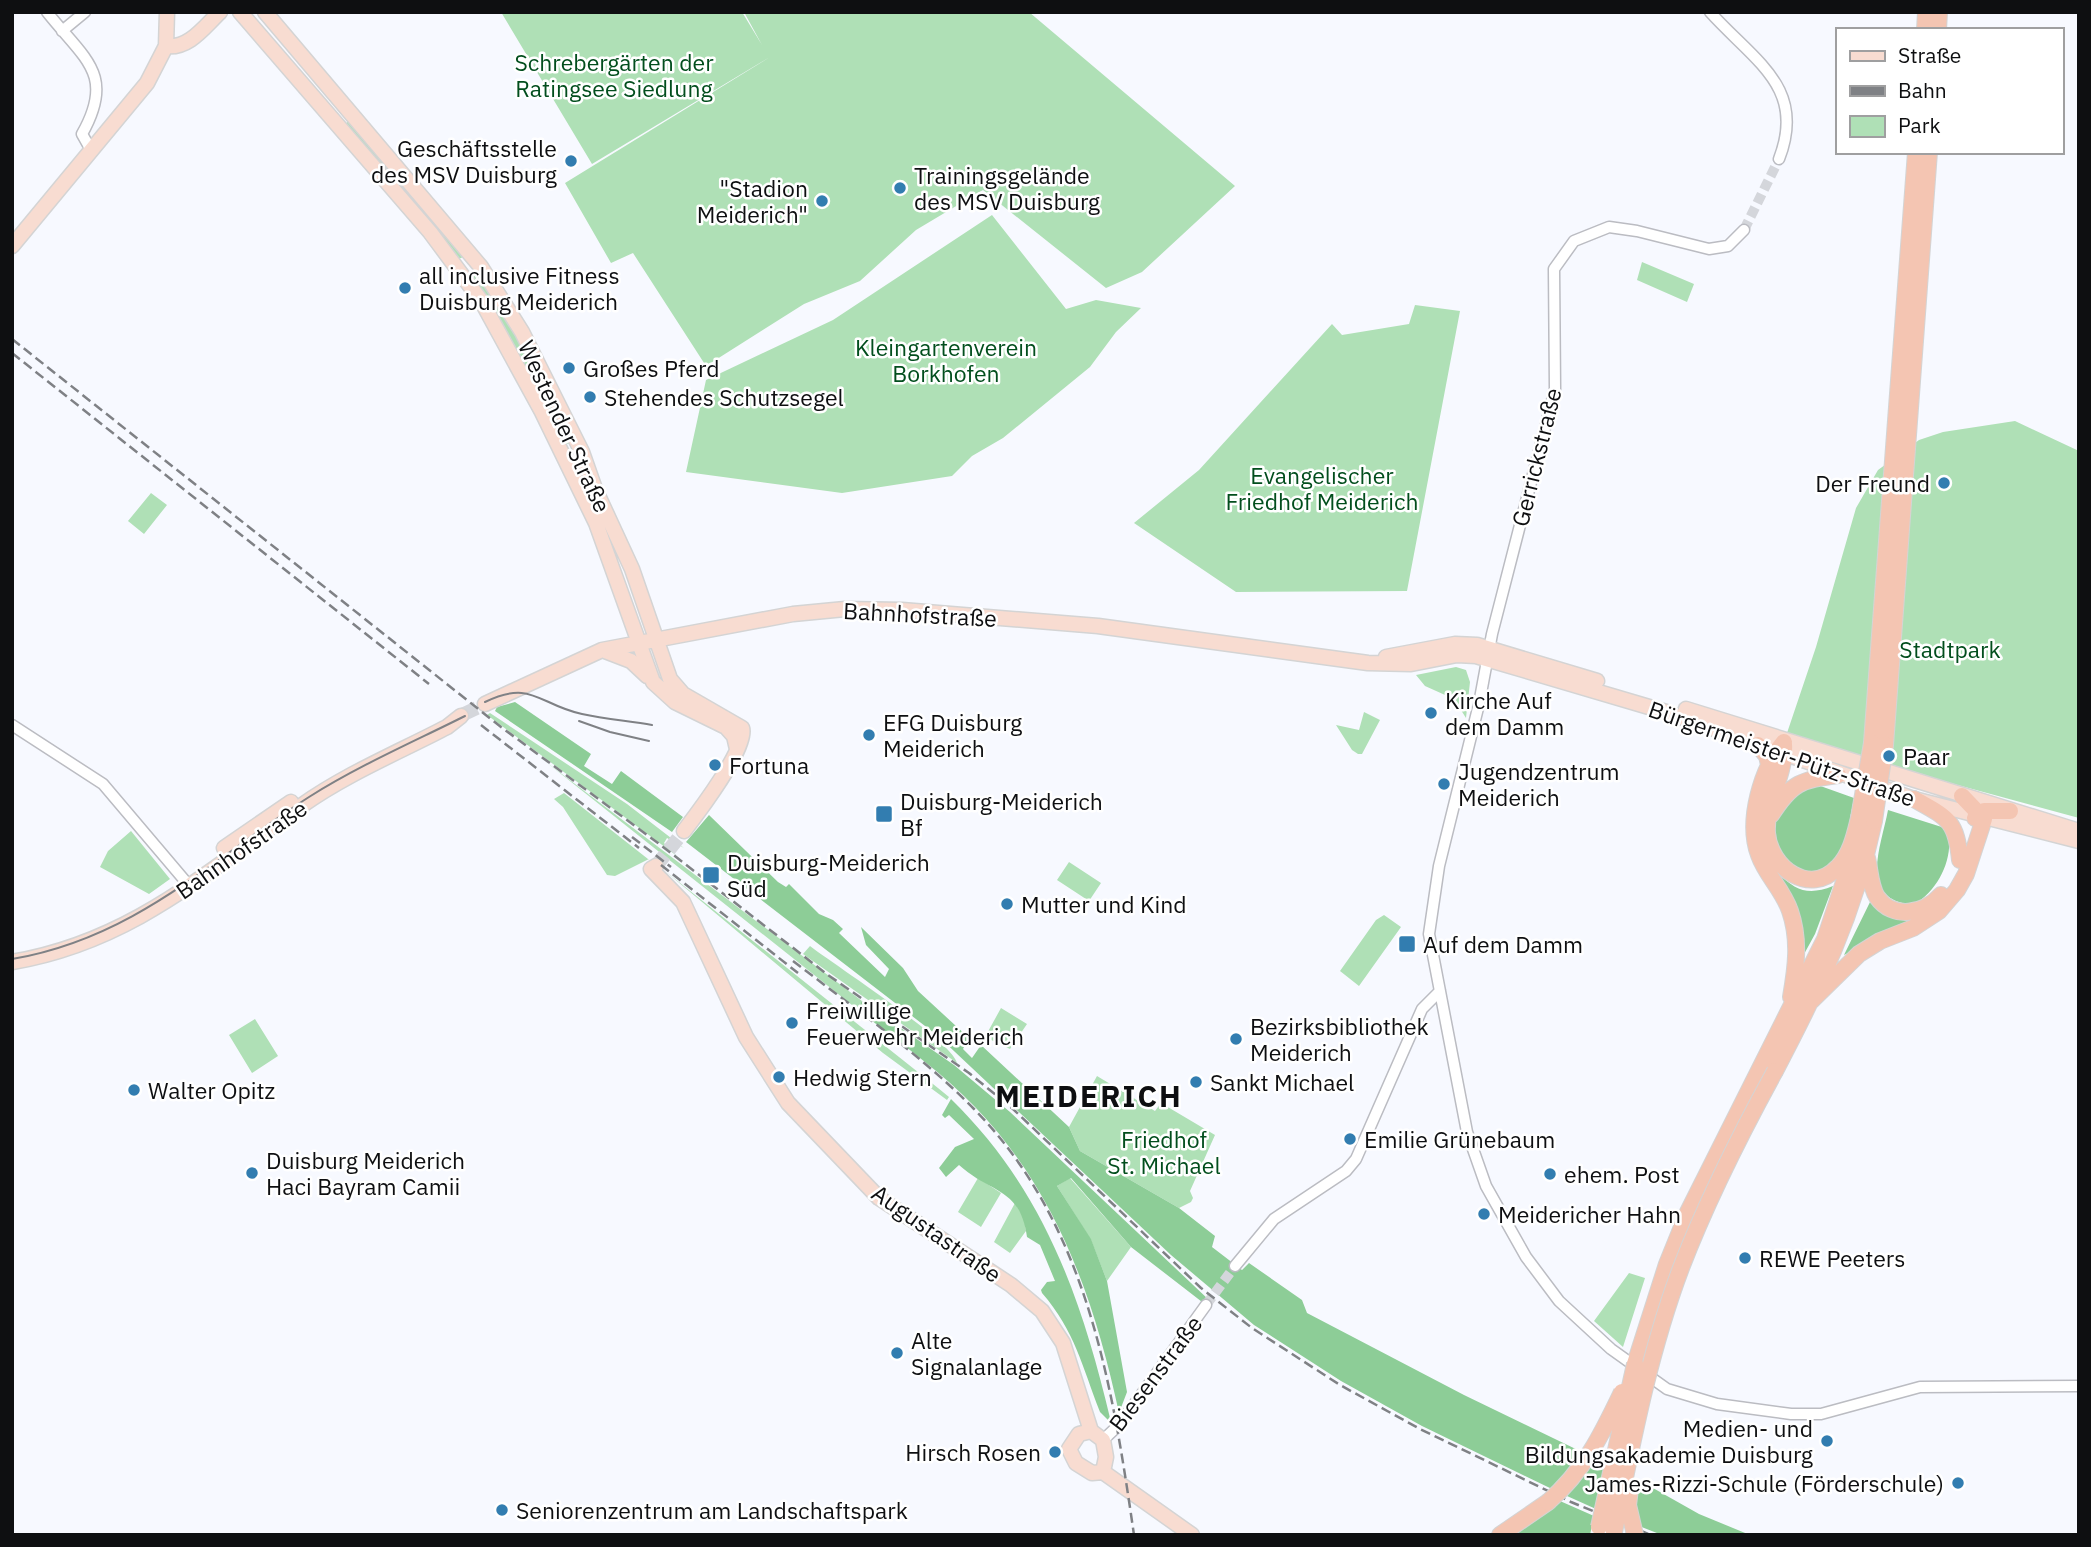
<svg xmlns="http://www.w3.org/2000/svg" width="2091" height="1547" font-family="'IBM Plex Sans',sans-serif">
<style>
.green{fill:#afe0b6}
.forest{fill:#8dcd97}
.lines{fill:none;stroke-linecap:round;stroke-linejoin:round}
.minor-tunnel{stroke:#d4d6db;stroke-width:10;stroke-dasharray:10 5;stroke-linecap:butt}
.major-tunnel{stroke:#d4d6db;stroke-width:14;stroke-dasharray:14 7;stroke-linecap:butt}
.minor-casing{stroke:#bbbcc2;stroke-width:13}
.major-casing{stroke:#d4d4d4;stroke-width:17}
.highway-casing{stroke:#d4d4d4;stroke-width:18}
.minor{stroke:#fff;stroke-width:10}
.major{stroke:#f8dcd1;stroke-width:14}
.highway{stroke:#f4c5b2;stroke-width:16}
.tram{stroke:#7f8185;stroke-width:2}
.rail{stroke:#7f8185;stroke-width:2.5;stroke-dasharray:10 5;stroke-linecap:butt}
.highway-bridge-casing{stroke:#d4d4d4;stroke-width:18;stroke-linecap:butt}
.highway-bridge{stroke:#f4c5b2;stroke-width:16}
.poi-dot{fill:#327db0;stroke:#fff;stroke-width:2.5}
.labels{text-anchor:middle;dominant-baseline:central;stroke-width:5;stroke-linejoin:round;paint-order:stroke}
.park-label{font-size:23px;fill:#024e1d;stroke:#fff}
.poi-label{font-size:23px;fill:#0e0f11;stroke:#fff;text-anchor:start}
.street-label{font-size:23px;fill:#0e0f11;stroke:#fff}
.district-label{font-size:30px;font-weight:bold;letter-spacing:2px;fill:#0e0f11;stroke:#fff}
</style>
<rect width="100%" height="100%" fill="#f7f9ff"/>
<path class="green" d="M501 12H742L762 45 744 12H1029L1235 186 1142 272 1106 288 983 190 916 230 860 281 804 304 706 366 633 253 611 263 565 183 770 57 592 164Z
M351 119 463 257 461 258 457 259 344 125Z
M992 215 1066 309 1096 300 1141 308 1116 332 1090 367 1003 438 972 456 952 476 842 493 686 472 706 380 833 320Z
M1642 262 1694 284 1687 302 1637 280Z
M480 271 506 314 569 444 565 443 539 394 469 279Z
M1415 305 1460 311 1407 591 1236 592 1134 523 1199 470 1332 324 1342 335 1409 324Z
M2015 421 2079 451V818L1917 774 1787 733 1816 647 1856 508 1878 470 1919 440 1943 432Z
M151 493 167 505 144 534 128 521Z
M1456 667 1466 670 1470 682 1466 718 1454 699 1425 686 1416 675Z
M1364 712 1380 720 1362 754H1358L1352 750 1336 725 1359 730Z
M490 713 627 804 684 848 667 838 664 843 677 856 487 715Z
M546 762 862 1001 857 1009Z
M564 793 648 859H649L615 876 607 875 563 807 554 799Z
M131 831 170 879 149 894 100 867 108 851Z
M1069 862 1101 883 1089 901 1057 880Z
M665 871 938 1088 949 1097 947 1100 883 1053Z
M1384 915 1401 927 1359 986 1340 971 1376 920Z
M810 946C836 966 952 1041 957 1063L803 954Z
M1001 1008 1027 1024 1010 1049 985 1037Z
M255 1019 278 1056 252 1073 229 1035Z
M1097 1076 1155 1111 1161 1103 1215 1135 1190 1191 1193 1198 1191 1202 1179 1208 1080 1151 1069 1127Z
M978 1178 1001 1193 981 1227 958 1212Z
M1070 1178 1131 1247 1107 1281 1091 1240 1057 1186Z
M1015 1203 1024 1218 1026 1231 1010 1253 994 1242Z
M1629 1273 1645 1278 1623 1347 1594 1321Z"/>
<path class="forest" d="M515 702 591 754 584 766 612 784 621 771 683 817 672 832 495 711 497 707Z
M1812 783 1854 798 1843 855 1822 874 1795 872C1762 828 1769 812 1812 783Z
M1888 810 1948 829C1954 859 1939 889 1914 905 1857 900 1881 848 1888 810Z
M709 815 778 882 786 887 789 884 819 914 833 920 843 929 839 933 885 977 889 969 866 945 861 927 903 968 918 991 969 1038 963 1049 972 1058 981 1045 1069 1127 1080 1151 1179 1208 1215 1236 1212 1247 1242 1270 1249 1263 1302 1300 1307 1313 1464 1395 1584 1453 1552 1489 1422 1426 1341 1381 1254 1325 1171 1255 938 1036 686 842Z
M1775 869C1794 891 1808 896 1833 886L1815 934 1803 956Z
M1872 898 1923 916 1844 955Z
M862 1001 954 1065 1010 1112 1209 1300 1206 1305 1131 1247 1071 1178 1057 1186 1091 1239 1107 1281 1127 1392 1119 1413C1095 1301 1057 1192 976 1108 941 1071 897 1041 857 1009Z
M951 1099C1043 1189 1081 1296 1110 1418L1108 1420 1100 1412C1082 1366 1075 1331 1042 1293L1041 1290 1047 1282 1055 1281 1040 1245 1027 1237C1020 1187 991 1194 959 1165L946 1177 939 1168 955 1147 974 1139 949 1115 945 1118 942 1115Z
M1597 1458 1606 1461 1596 1509 1567 1496Z
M1637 1479 1699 1514 1750 1535H1662L1639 1526 1635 1503Z
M1560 1501 1594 1516 1590 1535H1511Z"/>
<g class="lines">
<path class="minor-tunnel" d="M1744 230 1779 159
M1206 1305 1235 1266"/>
<path class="major-tunnel" d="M464 714 485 704
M656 866 684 831"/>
<g class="minor-casing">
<path id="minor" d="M47 12C84 59 116 74 82 134L91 150
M1710 12C1754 61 1807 87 1779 159
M62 31 85 12
M1744 230 1728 246 1709 249 1637 231 1609 227 1574 241 1554 269 1555 389 1492 634 1479 704 1439 866 1429 934 1467 1132 1486 1186 1526 1257 1559 1301 1611 1349 1667 1389 1717 1404 1791 1414H1821L1920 1387 2079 1386
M12 725 103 784 186 882
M1235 1266 1274 1219 1346 1171 1356 1159 1422 1009 1440 991
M1103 1440 1120 1424 1206 1305"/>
</g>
<g class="major-casing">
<path id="major" d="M240 12 430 232 482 302 542 412 596 523 653 682 675 702 726 727 734 736 737 749
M265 12 481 267 522 332 582 452 595 489 632 569 670 679 683 694 742 728C749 746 697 814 684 831
M166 46C189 49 204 27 220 12
M12 246 147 83 166 46 167 12
M605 651 631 661 647 676
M1386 657 1455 644 1477 645 1597 681
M485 704 602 650 793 614 845 609 902 610 1098 626 1368 663 1411 664 1457 655 1476 656 1666 712 1914 799 2079 841
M1686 709 2079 831
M224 848 291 802
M656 866 651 869 683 902 746 1037 788 1103 879 1198 1011 1285 1042 1311 1063 1343 1091 1431
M12 962C131 942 206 872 301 806 346 774 399 752 447 727L461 716
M1103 1472 1106 1457 1103 1440 1091 1431 1079 1434 1069 1449 1076 1463 1092 1473 1103 1472 1192 1535"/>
</g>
<g class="highway-casing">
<path id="highway" d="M1925 30 1926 12
M1938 30 1939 12
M1784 742C1762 768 1746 821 1759 855 1766 875 1783 890 1790 911 1800 940 1796 968 1791 997
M1872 743 1916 152
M1784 744C1786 775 1765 801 1767 833 1770 868 1810 897 1838 867 1851 854 1855 834 1859 818
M1758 745 1767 756 1769 765
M1885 745 1929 152
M1914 799C1948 818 1956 820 1960 860
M1771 815C1792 782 1801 780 1838 775
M1975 818 1984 811H2010
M1867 858C1870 870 1870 886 1877 897 1893 920 1924 914 1941 895
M1811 1001 1859 954 1880 941 1913 928 1939 911 1957 890 1966 874 1984 819 1962 796
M1775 1071C1819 987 1854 916 1874 821
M1635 1364 1667 1264 1688 1212 1825 939 1852 858 1853 840
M1500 1535 1548 1502"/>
</g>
<use href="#minor" class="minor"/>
<use href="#major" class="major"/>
<use href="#highway" class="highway"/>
<path class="tram" d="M485 702C532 679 539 705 582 714 605 719 629 721 652 725
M579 721 610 732 649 741
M12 959C135 938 209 861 309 797 358 766 413 742 465 716"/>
<path class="rail" d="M12 339 501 727 658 843 828 975 969 1073 1013 1109 1201 1288 1252 1328 1340 1385 1420 1429 1571 1502 1651 1535
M12 353 429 684
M481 725 639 848
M632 837 671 867
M661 865 798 973
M793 961C854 1008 920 1054 974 1109 1087 1224 1112 1383 1134 1535"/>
<g class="highway-bridge-casing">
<path id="highway-bridge" d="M1859 818 1872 743
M1874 821 1885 745
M1630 1489 1628 1505 1635 1535
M1548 1502C1584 1471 1602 1434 1622 1392
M1599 1527 1635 1364
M1614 1532C1632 1443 1649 1353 1681 1268 1707 1200 1740 1135 1775 1071"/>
</g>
<use href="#highway-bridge" class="highway-bridge"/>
</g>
<g class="poi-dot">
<circle cx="571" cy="161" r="7"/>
<circle cx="900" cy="188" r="7"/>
<circle cx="822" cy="201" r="7"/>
<circle cx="405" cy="288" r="7"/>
<circle cx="569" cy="368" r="7"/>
<circle cx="590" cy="397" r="7"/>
<circle cx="1944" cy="483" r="7"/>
<circle cx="1431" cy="713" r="7"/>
<circle cx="869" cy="735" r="7"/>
<circle cx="1889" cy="756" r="7"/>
<circle cx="715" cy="765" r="7"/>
<circle cx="1444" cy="784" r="7"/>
<rect x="875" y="805" width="18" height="18" rx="3.5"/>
<rect x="702" y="866" width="18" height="18" rx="3.5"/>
<circle cx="1007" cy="904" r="7"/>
<rect x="1398" y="935" width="18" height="18" rx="3.5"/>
<circle cx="792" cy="1023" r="7"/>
<circle cx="1236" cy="1039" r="7"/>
<circle cx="779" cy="1077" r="7"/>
<circle cx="1196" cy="1082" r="7"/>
<circle cx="134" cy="1090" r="7"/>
<circle cx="1350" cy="1139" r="7"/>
<circle cx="252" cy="1173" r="7"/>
<circle cx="1550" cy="1174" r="7"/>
<circle cx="1484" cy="1214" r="7"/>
<circle cx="1745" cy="1258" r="7"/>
<circle cx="897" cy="1353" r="7"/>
<circle cx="1827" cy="1441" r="7"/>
<circle cx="1055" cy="1452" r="7"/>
<circle cx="1958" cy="1483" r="7"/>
<circle cx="502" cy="1510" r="7"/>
</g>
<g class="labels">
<g class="park-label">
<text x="614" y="62">Schrebergärten der<tspan x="614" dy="26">Ratingsee Siedlung</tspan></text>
<text x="946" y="347">Kleingartenverein<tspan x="946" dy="26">Borkhofen</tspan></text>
<text x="1322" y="475">Evangelischer<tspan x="1322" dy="26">Friedhof Meiderich</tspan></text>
<text x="1950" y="649">Stadtpark</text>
<text x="1164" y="1139">Friedhof<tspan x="1164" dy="26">St. Michael</tspan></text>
</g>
<g class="poi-label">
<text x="557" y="148" text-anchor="end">Geschäftsstelle<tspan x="557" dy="26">des MSV Duisburg</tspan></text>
<text x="914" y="175">Trainingsgelände<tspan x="914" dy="26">des MSV Duisburg</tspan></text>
<text x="808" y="188" text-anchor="end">"Stadion<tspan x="808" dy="26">Meiderich"</tspan></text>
<text x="419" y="275">all inclusive Fitness<tspan x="419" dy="26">Duisburg Meiderich</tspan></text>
<text x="583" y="368">Großes Pferd</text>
<text x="604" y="397">Stehendes Schutzsegel</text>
<text x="1930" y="483" text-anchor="end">Der Freund</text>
<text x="1445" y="700">Kirche Auf<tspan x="1445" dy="26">dem Damm</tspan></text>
<text x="883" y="722">EFG Duisburg<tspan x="883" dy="26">Meiderich</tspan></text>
<text x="1903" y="756">Paar</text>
<text x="729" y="765">Fortuna</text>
<text x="1458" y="771">Jugendzentrum<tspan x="1458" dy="26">Meiderich</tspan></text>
<text x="900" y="801">Duisburg-Meiderich<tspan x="900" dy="26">Bf</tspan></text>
<text x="727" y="862">Duisburg-Meiderich<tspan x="727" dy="26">Süd</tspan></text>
<text x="1021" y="904">Mutter und Kind</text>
<text x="1423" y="944">Auf dem Damm</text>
<text x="806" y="1010">Freiwillige<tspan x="806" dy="26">Feuerwehr Meiderich</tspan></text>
<text x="1250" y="1026">Bezirksbibliothek<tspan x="1250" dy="26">Meiderich</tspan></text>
<text x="793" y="1077">Hedwig Stern</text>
<text x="1210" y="1082">Sankt Michael</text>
<text x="148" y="1090">Walter Opitz</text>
<text x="1364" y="1139">Emilie Grünebaum</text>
<text x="266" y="1160">Duisburg Meiderich<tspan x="266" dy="26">Haci Bayram Camii</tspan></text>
<text x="1564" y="1174">ehem. Post</text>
<text x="1498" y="1214">Meidericher Hahn</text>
<text x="1759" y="1258">REWE Peeters</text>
<text x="911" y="1340">Alte<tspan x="911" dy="26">Signalanlage</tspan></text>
<text x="1813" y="1428" text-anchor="end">Medien- und<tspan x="1813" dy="26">Bildungsakademie Duisburg</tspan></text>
<text x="1041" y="1452" text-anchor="end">Hirsch Rosen</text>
<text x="1944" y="1483" text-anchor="end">James-Rizzi-Schule (Förderschule)</text>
<text x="516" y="1510">Seniorenzentrum am Landschaftspark</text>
</g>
<g class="street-label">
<text transform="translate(565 426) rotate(65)">Westender Straße</text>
<text transform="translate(1536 457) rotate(-76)">Gerrickstraße</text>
<text transform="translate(920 614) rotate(3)">Bahnhofstraße</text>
<text transform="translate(1782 753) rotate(19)">Bürgermeister-Pütz-Straße</text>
<text transform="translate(241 849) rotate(-35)">Bahnhofstraße</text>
<text transform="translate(937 1233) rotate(35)">Augustastraße</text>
<text transform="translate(1155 1373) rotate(-53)">Biesenstraße</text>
</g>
<g class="district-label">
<text x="1089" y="1095">MEIDERICH</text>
</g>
</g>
<rect width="2091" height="1547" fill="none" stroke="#0e0f11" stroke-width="28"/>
<rect x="1836" y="28" width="228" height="126" fill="#ffffff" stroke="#9f9fa0" stroke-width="2"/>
<rect x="1850" y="51" width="35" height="10" fill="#f8dcd1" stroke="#9f9fa0" stroke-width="2"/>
<text x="1898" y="63" font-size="21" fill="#0e0f11">Straße</text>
<rect x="1850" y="86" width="35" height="10" fill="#7f8185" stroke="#9f9fa0" stroke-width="2"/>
<text x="1898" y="98" font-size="21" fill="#0e0f11">Bahn</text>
<rect x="1850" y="116" width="35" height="21" fill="#afe0b6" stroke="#9f9fa0" stroke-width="2"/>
<text x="1898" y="133" font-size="21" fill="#0e0f11">Park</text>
</svg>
